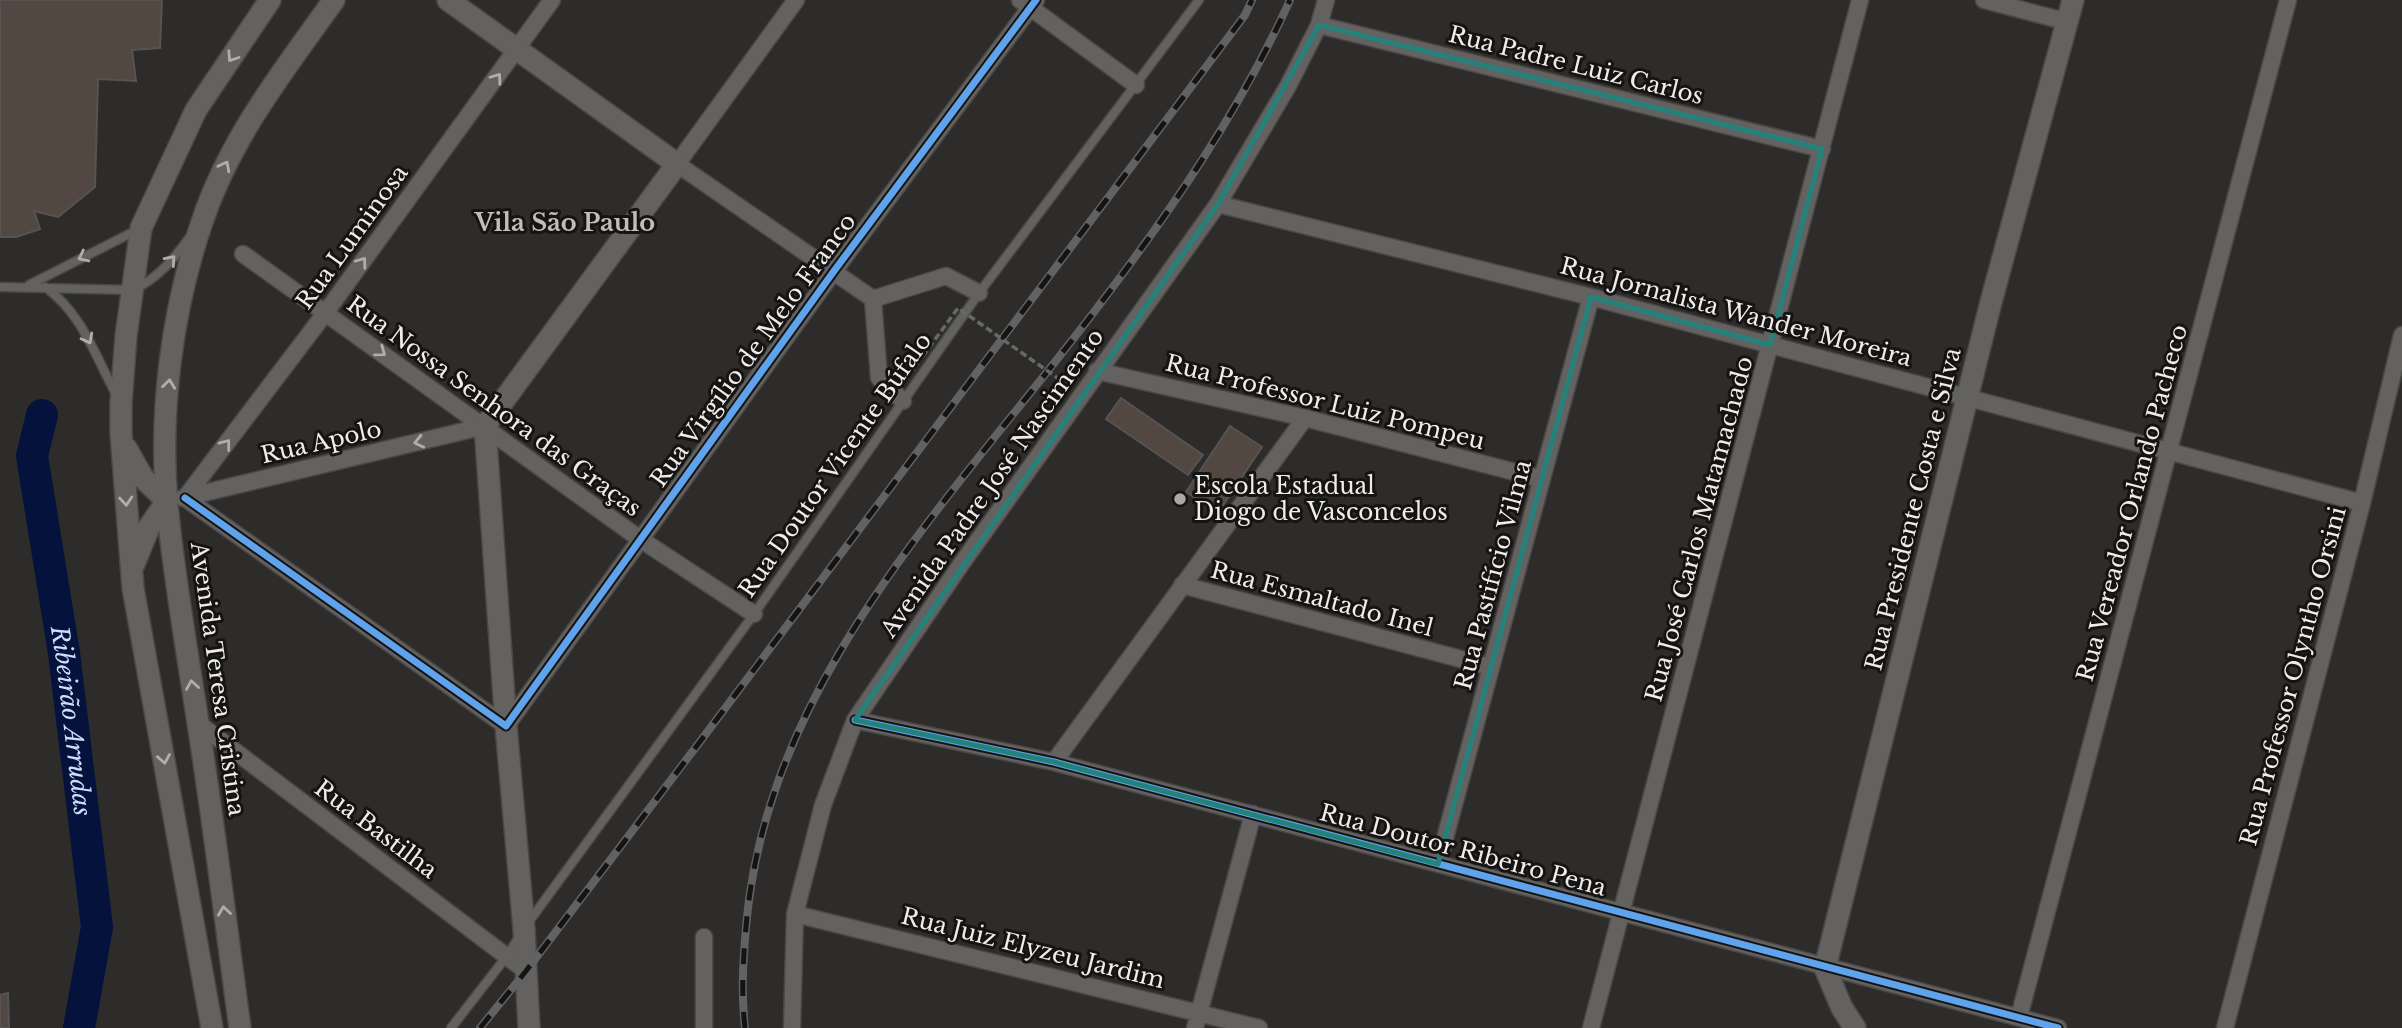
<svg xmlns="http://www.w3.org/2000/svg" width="2402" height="1028" font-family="'Libre Baskerville',serif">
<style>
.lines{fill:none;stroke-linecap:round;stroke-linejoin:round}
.river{stroke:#05133c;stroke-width:32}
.building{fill:#524741;stroke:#555453;stroke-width:2}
.lane-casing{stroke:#494847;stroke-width:11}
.street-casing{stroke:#494847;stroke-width:19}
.secondary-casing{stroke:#494847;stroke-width:24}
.lane{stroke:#636261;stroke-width:8}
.street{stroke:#636261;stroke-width:16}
.secondary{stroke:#636261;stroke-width:21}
.rail-casing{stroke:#636262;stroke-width:8}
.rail{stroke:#151413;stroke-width:5;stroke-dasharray:16;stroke-linecap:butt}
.path-bridge{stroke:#686866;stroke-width:3.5;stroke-dasharray:7 3.5;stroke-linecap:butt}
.cycleway-casing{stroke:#151413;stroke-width:11}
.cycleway{stroke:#60a3ed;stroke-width:7}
.oneway{stroke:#b0aead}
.marked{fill:none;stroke:#25827b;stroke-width:5;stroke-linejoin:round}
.poi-dot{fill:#aba9a8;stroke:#151413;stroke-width:2.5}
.labels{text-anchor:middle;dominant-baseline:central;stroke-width:6;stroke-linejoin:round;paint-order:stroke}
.street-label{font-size:23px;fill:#efedec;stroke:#151413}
.poi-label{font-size:23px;fill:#efedec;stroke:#151413;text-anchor:start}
.neighbourhood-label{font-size:24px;font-weight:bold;fill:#c2bdbc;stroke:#151413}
.water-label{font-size:24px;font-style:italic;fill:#ccddfd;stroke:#151413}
</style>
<rect width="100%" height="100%" fill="#2d2c2b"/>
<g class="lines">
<path class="river" id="s1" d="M42 415 32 456 64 653 97 927 79 1028"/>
</g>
<path class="building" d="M0 0H162L160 48 132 50 136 81 98 79 95 187 58 217 34 211 40 229 16 237H0Z
M1121 398 1203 455 1188 475 1106 419Z
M1230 426 1262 447 1218 513 1186 492Z
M8 993 9 1028H0V995Z"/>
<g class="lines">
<g class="lane-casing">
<path id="lane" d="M29 285 139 229
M0 287 133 290C158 278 173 260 189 238
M45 287C82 313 95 356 116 394
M528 923 754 614 979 293 1199 0
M451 1028 507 956 519 937"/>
</g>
<g class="street-casing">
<path id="street" d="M796 0 677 164 873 299
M1020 0 1136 85
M1984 0 2068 22
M1319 25 1822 149
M1218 204 1591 297 2362 503
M243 254 640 539 754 614
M873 299 879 378 903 401
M873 299 946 276 979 293
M1097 371 1305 418 1542 479
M183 498 485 426
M185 498 506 726 834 271 1036 0
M185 498 326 312 552 0
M1182 585 1491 667
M855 720 1054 762 2058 1028
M199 724 526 971
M1054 762 1305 418
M1438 864 1591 297
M795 914 1259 1028
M704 937V1028
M2019 1017 2288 0
M792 1028 795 914 823 805 855 720 962 563 1218 204 1288 86 1319 25 1326 0
M1195 1028 1253 814
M1591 1028 1860 0
M2225 1028 2362 503 2402 335"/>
</g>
<g class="secondary-casing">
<path id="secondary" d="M448 0 677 164 485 426 506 726 524 929 529 1028
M126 448 143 478 167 501
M134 564 149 527 167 501
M212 1028 133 588 121 433V403L126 336 141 228 196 110 270 0
M240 1028C226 926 214 824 198 723 187 650 174 578 167 504 159 411 172 310 202 222 230 138 284 70 334 0
M1855 1028 1842 1008 1825 968 1991 302 2073 0"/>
</g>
<use href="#lane" class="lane"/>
<use href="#street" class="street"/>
<use href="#secondary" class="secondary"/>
<g class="rail-casing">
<path id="rail" d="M480 1028 526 971 702 739 1245 15 1252 0
M745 1028C741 992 743 963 746 927 767 678 954 497 1097 308 1171 211 1240 111 1290 0"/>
</g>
<use href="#rail" class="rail"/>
<path class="path-bridge" d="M904 382 958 308 1069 386 1021 451"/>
<g class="cycleway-casing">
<path id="cycleway" d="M185 498 506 726 834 271 1036 0
M855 720 1054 762 2058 1028"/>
</g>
<use href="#cycleway" class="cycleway"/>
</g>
<defs><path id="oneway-chevron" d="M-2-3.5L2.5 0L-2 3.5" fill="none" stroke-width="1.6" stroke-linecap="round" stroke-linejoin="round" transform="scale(1.75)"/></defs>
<g class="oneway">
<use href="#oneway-chevron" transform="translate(232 57) rotate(124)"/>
<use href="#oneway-chevron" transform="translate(497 78) rotate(-54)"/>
<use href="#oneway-chevron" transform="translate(225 166) rotate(-63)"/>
<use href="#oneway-chevron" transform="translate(83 257) rotate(153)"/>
<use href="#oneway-chevron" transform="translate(171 260) rotate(-49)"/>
<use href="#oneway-chevron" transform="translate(362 262) rotate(-54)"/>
<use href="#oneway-chevron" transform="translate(88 339) rotate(62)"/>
<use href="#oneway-chevron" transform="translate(381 352) rotate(36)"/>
<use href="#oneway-chevron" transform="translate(169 384) rotate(-83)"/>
<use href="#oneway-chevron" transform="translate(419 442) rotate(167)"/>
<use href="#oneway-chevron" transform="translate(226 444) rotate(-53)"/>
<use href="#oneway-chevron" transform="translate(126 501) rotate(85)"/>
<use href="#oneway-chevron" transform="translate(192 685) rotate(-99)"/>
<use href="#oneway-chevron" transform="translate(164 759) rotate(80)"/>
<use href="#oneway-chevron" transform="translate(224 911) rotate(-98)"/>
</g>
<path class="marked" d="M1319 25 1822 149 1770 345 1591 297 1438 864 1054 762 855 720 1218 204Z"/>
<circle class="poi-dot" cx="1180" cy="499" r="7"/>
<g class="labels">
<g class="street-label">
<text transform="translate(1576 65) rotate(14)">Rua Padre Luiz Carlos</text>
<text transform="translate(352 237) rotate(-54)">Rua Luminosa</text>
<text transform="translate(1736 312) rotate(15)">Rua Jornalista Wander Moreira</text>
<text transform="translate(753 350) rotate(-54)">Rua Virgílio de Melo Franco</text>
<text transform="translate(1325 402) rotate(14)">Rua Professor Luiz Pompeu</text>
<text transform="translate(494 406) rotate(36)">Rua Nossa Senhora das Graças</text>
<text transform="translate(321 442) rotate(-13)">Rua Apolo</text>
<text transform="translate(835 465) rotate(-55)">Rua Doutor Vicente Búfalo</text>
<text transform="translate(992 483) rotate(-55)">Avenida Padre José Nascimento</text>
<text transform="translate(2132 503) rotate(-75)">Rua Vereador Orlando Pacheco</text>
<text transform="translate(1913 509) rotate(-76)">Rua Presidente Costa e Silva</text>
<text transform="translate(1699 529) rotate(-75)">Rua José Carlos Matamachado</text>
<text transform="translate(1493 575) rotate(-75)">Rua Pastifício Vilma</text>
<text transform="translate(1322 599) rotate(15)">Rua Esmaltado Inel</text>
<text transform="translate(2293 676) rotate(-75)">Rua Professor Olyntho Orsini</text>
<text transform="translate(218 679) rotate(82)">Avenida Teresa Cristina</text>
<text transform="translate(376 829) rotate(37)">Rua Bastilha</text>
<text transform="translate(1463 850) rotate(15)">Rua Doutor Ribeiro Pena</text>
<text transform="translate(1033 948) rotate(14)">Rua Juiz Elyzeu Jardim</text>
</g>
<g class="poi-label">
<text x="1194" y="486">Escola Estadual<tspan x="1194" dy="26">Diogo de Vasconcelos</tspan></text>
</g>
<g class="neighbourhood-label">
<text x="565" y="222">Vila São Paulo</text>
</g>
<g class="water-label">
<text stroke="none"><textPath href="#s1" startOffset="310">Ribeirão Arrudas</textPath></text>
</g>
</g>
</svg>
